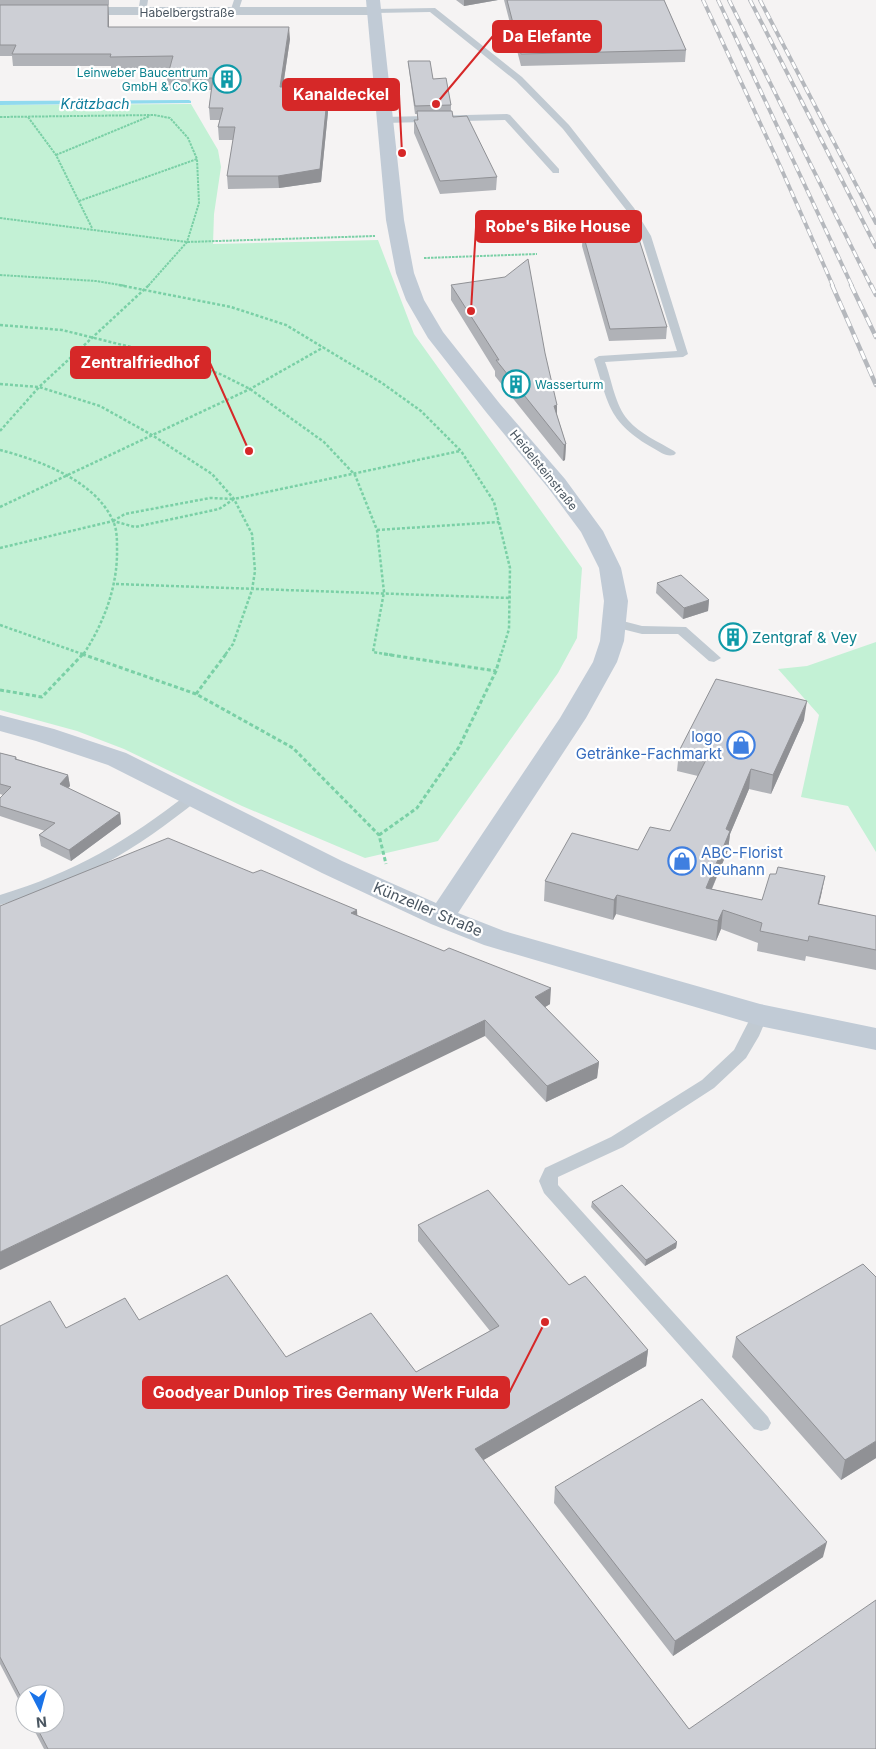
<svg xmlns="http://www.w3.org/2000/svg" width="876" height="1749" font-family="Inter,sans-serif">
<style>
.green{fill:#c3f1d5}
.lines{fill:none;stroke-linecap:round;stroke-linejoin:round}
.stream{fill:#90daee;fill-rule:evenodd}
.path-far2{stroke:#7ad0a6;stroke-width:2;stroke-dasharray:2.5 1;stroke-linecap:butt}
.path-far1{stroke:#7ad0a6;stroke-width:2.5;stroke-dasharray:3 2;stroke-linecap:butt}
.path{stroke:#7ad0a6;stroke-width:3;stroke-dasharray:4 2.5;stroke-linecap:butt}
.lane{fill:#c1cad2;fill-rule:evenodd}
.street{fill:#c1cad2;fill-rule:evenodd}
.secondary{fill:#c1cbd6;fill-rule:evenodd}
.rail-far1-casing{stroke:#b5b8bd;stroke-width:4}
.rail-casing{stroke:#b5b8bd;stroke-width:4.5}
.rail-far1{stroke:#fff;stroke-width:2.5;stroke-dasharray:7;stroke-linecap:butt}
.rail{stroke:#fff;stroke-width:3;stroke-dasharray:9;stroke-linecap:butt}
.wall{fill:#b0b2b7}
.shaded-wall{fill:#909195}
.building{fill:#cdcfd5;stroke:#909195}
.labels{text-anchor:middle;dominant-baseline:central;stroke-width:4.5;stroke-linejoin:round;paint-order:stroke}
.far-street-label{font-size:12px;fill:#4a5661;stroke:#fff}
.far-culture-label{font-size:12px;fill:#0d838f;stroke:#fff;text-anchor:end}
.far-water-label{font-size:14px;font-style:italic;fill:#0c7c9b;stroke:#fff}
.culture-label{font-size:15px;fill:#0d838f;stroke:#fff;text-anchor:start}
.shop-label{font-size:15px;fill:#366cbe;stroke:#fff;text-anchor:end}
.street-label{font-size:15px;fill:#4a5661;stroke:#fff}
.leader{fill:none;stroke:#d62828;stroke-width:2}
.callout-dot{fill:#d62828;stroke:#fff;stroke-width:2}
.callout{fill:#d62828;stroke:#d62828;stroke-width:2}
.callout-label{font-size:16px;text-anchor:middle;font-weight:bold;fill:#fff}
</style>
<rect width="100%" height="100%" fill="#f5f3f3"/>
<path class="green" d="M191 104 218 150 221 167 214 214 213 244 378 240 414 334 582 568 577 638 558 673 438 841 365 858 242 806 124 749 77 731 0 710V105Z
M876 642V852L848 806 801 797 819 715 778 669 807 666Z"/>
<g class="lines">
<path class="stream" d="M189 100 191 101V103L0 105V101Z"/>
<path class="path-far2" d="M0 117 154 115 170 118 188 138 197 159 199 203 187 242 148 286
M28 117 56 155 92 228
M56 155 150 116
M79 201 197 159
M0 218 187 242 375 236
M424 258 537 254
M0 275 96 281 126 286"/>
<path class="path-far1" d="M119 285 231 307 286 325 382 383 421 411 461 451 494 502 510 568 509 629 501 655
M0 325 62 330 155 353 220 374 250 389 324 442 355 475 377 530 384 592 373 652 392 655
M0 384 39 387 100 406 152 435 212 474 234 499 252 534 255 571 252 590 233 644 225 655
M0 431 39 387 149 285
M0 450C39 460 96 481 113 521 117 529 117 539 117 548 118 586 104 623 83 655
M0 507 250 389 324 347
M113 521 125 514 210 498 234 499
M377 530 499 522
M0 548 113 521 135 527 219 509 234 499 460 451
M116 584 511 598
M0 625 85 655"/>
<path class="path" d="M82 654 196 694 293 748 379 835 386 864
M384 654 496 671
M0 690 42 697 83 654
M196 694 226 654
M379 835 417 808 459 747 496 671 501 654"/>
<path class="lane" d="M140 0H148L146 13 142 15 138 13Z
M234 0H242L238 12 234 14 230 12Z
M435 8 522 77 569 125 634 208 651 236 688 354 683 357 605 362C612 381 615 405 628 420 640 434 659 442 674 451L676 453 674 455C666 457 660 452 653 448 608 422 609 405 594 359L599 356 677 351 641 236 627 211 563 129 516 81 430 12 374 13 370 11 374 9Z
M507 114 510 115 559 169V173H553L505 120 384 123 380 120 384 117Z
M615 619 642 626 686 627 721 658 714 662 709 661 678 634H642L610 626 609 623Z
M194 791 199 793 201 796 199 799C133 852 82 882 0 905V895C76 872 127 841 189 793Z
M760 1009 766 1011 768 1015 759 1036 746 1058 714 1088 623 1147 558 1177V1185L768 1417 771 1423 768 1429 761 1431 754 1429 544 1193 539 1181 545 1168 611 1137 702 1080 734 1050 754 1011Z"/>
<path class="street" d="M0 7H374L379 8 381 11 379 14 374 15H0Z"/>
<path class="secondary" d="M366 0H380L404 220 414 273 424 300 443 332 500 404 565 479 603 531 621 568 628 601 624 641 617 662 586 718 458 913 504 931 760 1004 876 1028V1050L760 1026 484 945 431 924 322 873 108 765 36 741 0 731V715L54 729 126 753 342 861 436 903 560 718 593 662 600 641 604 601 599 568 581 532 549 489 486 412 428 338 406 300 396 273 386 220Z"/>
<g class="rail-far1-casing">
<path id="rail-far1" d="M703 0 780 166 833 286
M718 0 852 286
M729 0 871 286
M750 0 876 247
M760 0 876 223"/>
</g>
<g class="rail-casing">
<path id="rail" d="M832 285 876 385
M851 285 876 337
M871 285 876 295"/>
</g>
<use href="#rail-far1" class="rail-far1"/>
<use href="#rail" class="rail"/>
</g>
<path class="wall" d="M0 0H109V5H32L109 17V27L290 39 283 87H289V100L328 112 321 182 279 188 228 189 227 176 233 140H219L218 127 220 120H210L209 108 211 90H168L167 78 170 68 111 69V66H13L12 56H0Z
M456 0H498L464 6Z
M504 0H664L686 50 685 62 521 66Z
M408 61 433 79 451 105V111L453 117 497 177 496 190 440 194 414 133V120H417V114H415L409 70Z
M583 234 667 327 666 339 609 341 582 246Z
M451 285 557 415 566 444 565 460 563 461 495 376V371L451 300Z
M657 583 709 600 708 611 683 619 656 593Z
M804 720 771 794 749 789 730 834 728 850 712 889 762 900 825 876 819 904 876 916V970L806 956 805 961 757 951 758 943 721 929 716 941 616 914 613 920 544 901 545 881 638 850 670 831 698 776 677 771 679 751Z
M0 753 16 757 17 759 68 775 70 786 68 788 120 813 121 824 71 861 41 846 39 835 45 831 0 816V798L3 795 0 794Z
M253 873 357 910V915L550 1004 545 1007 599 1062 597 1078 546 1102 485 1036Z
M592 1202 677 1242 676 1248 645 1266 591 1207Z
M418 1225 569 1285 648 1350 646 1366 483 1460 689 1729 876 1749H44L31 1724H55L25 1694V1712L0 1664V1326L66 1328 139 1320 286 1357 416 1372 490 1331 418 1241Z
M736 1337 876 1458 841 1480 732 1357Z
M555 1487 823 1557 673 1656 554 1503Z"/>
<path class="shaded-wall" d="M464 0H498L464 6Z
M108 5 109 17V39L108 27Z
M289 27 290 39 281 99 280 87Z
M289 87V100H287Z
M327 99 328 112 321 182 279 188 278 176Z
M557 405V421L554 406Z
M566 444 565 460 563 461 564 445Z
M709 600 708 611 683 619 684 608Z
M807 701 804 720 771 794 773 775Z
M751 769 749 789 730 834 728 850 704 907 706 888 726 829Z
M68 775 70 786 61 795 60 784Z
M120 813 121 824 71 861 69 850Z
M825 876 821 896 814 923 818 904Z
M617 895 616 914 613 920 614 900Z
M357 910 358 926 351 913Z
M723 910 721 929 716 941 718 921Z
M551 988 550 1004 534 1014 535 997Z
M485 1020V1036L0 1270V1252Z
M599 1062 597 1078 546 1102 547 1086Z
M677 1242 676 1248 645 1266 646 1260Z
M648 1350 646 1366 475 1465V1449Z
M876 1441V1458L841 1480 845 1460Z
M827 1542 823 1557 673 1656 675 1641Z"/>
<path class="building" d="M507 0H664L686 50 521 54Z
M0 5H108V27H289L280 87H289L287 100 327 99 320 169 278 176H227L235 127H218L223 108H209L213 78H167L173 56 110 57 111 54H12L16 45H0Z
M408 61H430L433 79 446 78 451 105 415 106Z
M417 111H452L453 117 467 116 497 177 440 181 414 120H418Z
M637 233 667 327 610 329 583 234Z
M528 259 545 353 557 405 554 406 566 444 564 445 496 360H499L451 285 505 277Z
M681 575 709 600 684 608 657 583Z
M716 679 807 701 773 775 751 769 726 829 730 831 706 888 762 900 770 874H776L778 867 825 876 818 904 876 916V950L809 936 808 941 760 931 762 923 723 910 718 921 617 895 614 900 545 881 572 833 638 850 650 827 670 831 707 758 679 751Z
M0 753 16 757 15 759 68 775 60 784 120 813 69 850 39 835 55 823 0 806V798L11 787 0 784Z
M168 838 253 873 261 870 357 910 351 913 444 951 449 948 551 988 535 997 599 1062 547 1086 485 1020 0 1252V906Z
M622 1185 677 1242 646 1260 592 1202Z
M488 1190 569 1285 585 1276 648 1350 475 1449 689 1729 876 1600V1749H48L35 1724H55V1694H25V1705L0 1657V1326L50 1301 66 1328 125 1298 139 1320 227 1275 286 1357 371 1313 416 1372 499 1326 418 1225Z
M863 1264 876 1277V1441L845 1460 736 1337Z
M702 1399 827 1542 675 1641 555 1487Z"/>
<defs>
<g id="building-ring" transform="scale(1.4375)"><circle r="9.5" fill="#fff" stroke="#0f9aa8" stroke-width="1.5"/><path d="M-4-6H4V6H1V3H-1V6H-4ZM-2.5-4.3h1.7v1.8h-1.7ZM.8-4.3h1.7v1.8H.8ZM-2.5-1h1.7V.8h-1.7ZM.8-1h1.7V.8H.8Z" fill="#0f9aa8"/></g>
<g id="shop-ring" transform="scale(1.4375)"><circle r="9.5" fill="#fff" stroke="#3f7fe0" stroke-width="1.5"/><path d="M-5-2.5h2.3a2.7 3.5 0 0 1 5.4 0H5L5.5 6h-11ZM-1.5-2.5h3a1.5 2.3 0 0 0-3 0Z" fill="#3f7fe0"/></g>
</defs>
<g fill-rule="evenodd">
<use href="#building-ring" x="227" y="79"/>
<use href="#building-ring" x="516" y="384"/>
<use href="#building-ring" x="733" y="637"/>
<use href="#shop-ring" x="741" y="745"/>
<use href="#shop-ring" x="682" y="861"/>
</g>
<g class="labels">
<g class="far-street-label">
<text x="187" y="12">Habelbergstraße</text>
<text transform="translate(544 470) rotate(51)">Heidelsteinstraße</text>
</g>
<g class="far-culture-label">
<text x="208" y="72">Leinweber Baucentrum<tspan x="208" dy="14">GmbH &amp; Co.KG</tspan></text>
<text x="535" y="384" text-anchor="start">Wasserturm</text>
</g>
<g class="far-water-label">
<text x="95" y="103">Krätzbach</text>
</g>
<g class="culture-label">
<text x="752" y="637">Zentgraf &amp; Vey</text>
</g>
<g class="shop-label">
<text x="722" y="736">logo<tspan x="722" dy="17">Getränke-Fachmarkt</tspan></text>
<text x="701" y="852" text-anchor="start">ABC-Florist<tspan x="701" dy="17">Neuhann</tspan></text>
</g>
<g class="street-label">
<text transform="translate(428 909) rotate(23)">Künzeller Straße</text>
</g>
</g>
<path class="leader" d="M436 104L493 36M402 153L399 94M471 311L476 227M249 451L210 363M545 1322L509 1393"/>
<g class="callout-dot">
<circle cx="436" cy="104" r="5"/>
<circle cx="402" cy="153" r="5"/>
<circle cx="471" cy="311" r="5"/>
<circle cx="249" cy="451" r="5"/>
<circle cx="545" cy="1322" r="5"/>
</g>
<g class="callout">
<rect x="493" y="21" width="108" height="31" rx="5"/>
<rect x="283" y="79" width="116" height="31" rx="5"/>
<rect x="476" y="211" width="165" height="31" rx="5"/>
<rect x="71" y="347" width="139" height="31" rx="5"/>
<rect x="143" y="1377" width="366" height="31" rx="5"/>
</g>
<g class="callout-label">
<text x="547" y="42">Da Elefante</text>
<text x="341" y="100">Kanaldeckel</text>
<text x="558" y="232">Robe's Bike House</text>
<text x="140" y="368">Zentralfriedhof</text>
<text x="326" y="1398">Goodyear Dunlop Tires Germany Werk Fulda</text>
</g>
<g transform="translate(40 1709) rotate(174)"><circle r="24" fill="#ffffff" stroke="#b7bbc0"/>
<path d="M0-4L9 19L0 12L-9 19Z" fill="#1a73e8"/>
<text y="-8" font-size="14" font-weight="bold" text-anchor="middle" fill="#4a5661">N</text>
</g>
</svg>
